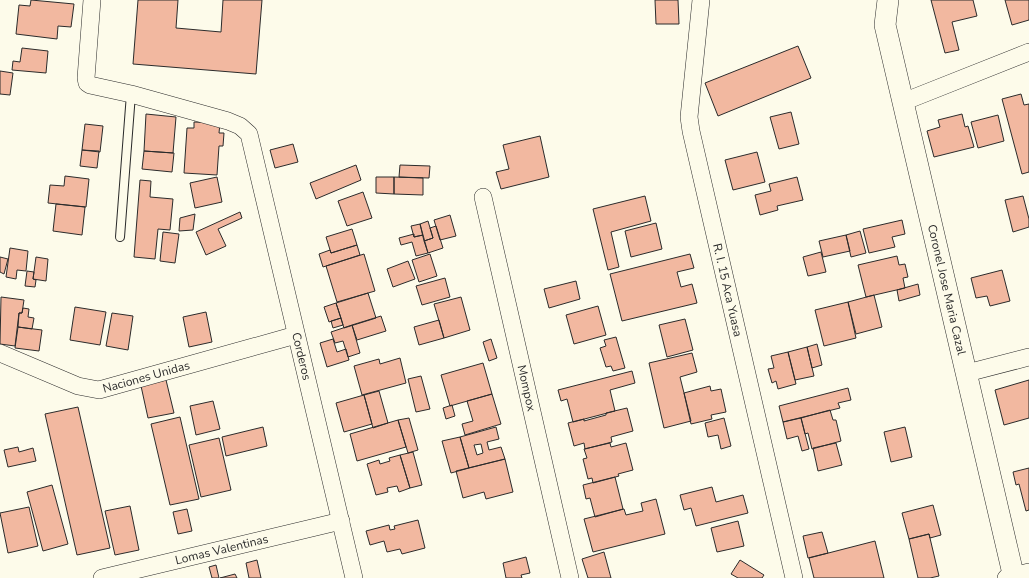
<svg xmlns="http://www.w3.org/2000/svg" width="1029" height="578" font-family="'Nunito Sans',sans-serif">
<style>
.building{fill:#f2b8a0;stroke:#2b2b2b;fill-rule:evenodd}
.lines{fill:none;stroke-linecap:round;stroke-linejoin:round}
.service-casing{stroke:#2b2b2b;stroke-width:10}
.minor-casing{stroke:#2b2b2b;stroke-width:18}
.tertiary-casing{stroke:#2b2b2b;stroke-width:22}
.service{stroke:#fdfbea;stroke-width:8}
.minor{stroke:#fdfbea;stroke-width:17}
.tertiary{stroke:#fdfbea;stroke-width:21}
.labels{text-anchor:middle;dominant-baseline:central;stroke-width:3;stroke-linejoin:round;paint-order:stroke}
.street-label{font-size:12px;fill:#2b2b2b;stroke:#fdfbea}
</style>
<rect width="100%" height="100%" fill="#fdfbea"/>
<path class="building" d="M31 0 74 4 71 27 58 26 57 39 16 34 19 5 30 6Z
M138 0H178L176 28 221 32 223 0H262L256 74 133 64Z
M655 0H678L679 24H656Z
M931 0H973L977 16 952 22 959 50 945 53Z
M1005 0H1029V20L1012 25Z
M798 46 811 78 718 116 705 83Z
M22 48 48 51 46 73 12 70 13 61 20 62Z
M0 71 13 73 10 95 0 94Z
M1021 94 1024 105 1029 104V172L1022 174 1002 99Z
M791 112 799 144 779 149 770 117Z
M146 114 176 117 173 153 144 151Z
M962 114 965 127 968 126 974 147 934 157 927 131 940 127 938 120Z
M998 115 1004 141 978 148 971 122Z
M194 122 220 123 219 133H224L223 146H219L217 175 184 173 187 128H194Z
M85 124 103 126 100 152 82 150Z
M540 136 549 177 501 189 496 172 509 169 503 145Z
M293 144 298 162 275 168 270 150Z
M82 150 99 151 97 168 80 166Z
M144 151 174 153 172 172 142 169Z
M757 152 765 182 733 190 725 160Z
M356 165 361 180 316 199 310 183Z
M400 165 430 166 429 178 399 177Z
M65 176 89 179 86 207 48 203 50 185 64 186Z
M217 177 222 202 195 208 190 183Z
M376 177H394V194L376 193Z
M394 177 423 178V195L394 194Z
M797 177 803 200 777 206 778 210 760 215 755 195 771 191 769 184Z
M140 180 151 181 150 197 173 199 170 230 158 229 155 259 134 257Z
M363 192 372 218 347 226 338 201Z
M645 196 651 221 611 232 619 267 608 270 593 209Z
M1023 196 1029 219V227L1013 232 1005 200Z
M56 204 85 207 82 235 53 231Z
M240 212 242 218 218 229 226 246 206 255 196 232Z
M195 214 193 230 179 231 180 218Z
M450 215 456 236 440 240 434 220Z
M902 220 905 234 892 237 895 247 869 253 863 229Z
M428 221 433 238 424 241 420 224Z
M656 223 662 249 631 257 625 231Z
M420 224 423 235 414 237 411 226Z
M436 226 443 248 428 253 424 241 433 238 430 228Z
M352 229 357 245 331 253 326 237Z
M860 231 866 253 851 257 846 235Z
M163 232 179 234 175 263 160 261Z
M414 234V237L423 235 428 253 416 256 412 242 401 245 399 238Z
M846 235 850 251 823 257 819 241Z
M357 245 360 255 323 267 319 254 330 250 331 253Z
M10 248 28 251 26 271 17 270 16 279 6 277Z
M821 252 826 272 808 276 803 257Z
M364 254 375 291 337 302 326 266Z
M430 254 437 276 419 282 412 260Z
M690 254 694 268 677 272 681 287 692 284 697 303 622 321 610 274Z
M897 256 899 265 905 264 908 277 903 278 905 288 866 297 858 265Z
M0 257 8 259 4 274 0 272Z
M36 257 48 259 46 281 33 279Z
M408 261 415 279 393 287 387 269Z
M1002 270 1010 301 990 306 987 296 976 298 971 278Z
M27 271 34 272 33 279 36 280 35 287 25 286Z
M445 278 450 297 422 305 416 286Z
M576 281 580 299 549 308 544 289Z
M918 284 920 295 899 301 897 290Z
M368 293 376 318 344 328 336 303Z
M874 295 882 327 856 334 848 302Z
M1 297 24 300 22 313H19L15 346 0 344Z
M461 297 470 330 444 338 434 304Z
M848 302 856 338 824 346 815 310Z
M336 303 341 318 329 322 324 307Z
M598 306 606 335 574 344 566 315Z
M75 307 106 312 100 345 70 340Z
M23 308 29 309 28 317 34 318 32 329 18 327 19 313H22Z
M206 312 212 342 189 347 183 317Z
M112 313 133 316 128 350 106 346Z
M381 316 386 331 357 340 352 325Z
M341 318 343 325 333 328 331 321Z
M685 319 693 350 667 357 659 325Z
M439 320 444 338 419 345 414 327Z
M352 325 360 353 348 357 343 341 335 343 331 332Z
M18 327 42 330 39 351 15 348Z
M616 337 625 368 613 371 611 366 606 367 600 348 606 346 604 340Z
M333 339 337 352 346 349 349 360 327 367 320 343Z
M491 339 497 358 489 361 483 342Z
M817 344 822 365 812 368 807 347Z
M807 347 814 376 795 380 788 352Z
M788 352 796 384 778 389 776 381 772 383 768 369 774 368 771 356Z
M692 353 697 372 680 377 691 421 664 428 649 363Z
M400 358 406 383 362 395 354 366 379 359 380 364Z
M483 363 492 394 450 406 441 375Z
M632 371 635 383 610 390 615 411 573 422 567 399 561 401 558 390Z
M421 376 430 409 416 412 408 379Z
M166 380 174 413 148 418 141 386Z
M1029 380V418L1004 425 995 390Z
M710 386 711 391 721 389 726 412 711 415 712 419 691 424 684 393Z
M848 388 851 400 838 403 840 408 783 422 779 406Z
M379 391 388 423 373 428 364 395Z
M492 394 501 424 465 435 462 424 473 421 467 401Z
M364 395 372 424 344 432 336 403Z
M213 401 220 429 196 435 190 406Z
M452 405 455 416 446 419 443 408Z
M78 407 110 548 77 555 45 414Z
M627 408 633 431 611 437 612 442 585 449 584 443 574 446 568 423 584 419V421L606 415V413Z
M830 410 833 420H836L841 441 812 449 808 433 805 434 801 418Z
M180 417 199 499 170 505 151 424Z
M409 418 418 450 408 453 398 420Z
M724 418 731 446 721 449 718 435 708 437 705 423Z
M801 418 809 449 802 451 798 436 787 439 783 422Z
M398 420 406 447 357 461 350 434Z
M263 427 267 446 226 456 222 437Z
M496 427 499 439 487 442 489 450 501 447 505 459 469 468 460 437ZM481 444 483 453 477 455 474 445Z
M905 427 912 457 891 462 884 432Z
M460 437 469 468 451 473 442 441Z
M219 438 231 490 201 497 189 445Z
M610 443 611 447 626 443 633 470 618 474 619 476 593 483 592 478 588 479 583 459 587 458 584 449Z
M836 443 842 465 818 471 813 448Z
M18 447 19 452 33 448 36 461 8 467 4 450Z
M413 452 422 485 410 488 400 455Z
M400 455 410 488 399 492 397 486 387 488 388 492 376 495 367 464 379 460 380 464 390 461 389 458Z
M505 459 513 492 486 499 484 492 463 498 456 471Z
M1029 468V510L1026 511 1019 484 1016 485 1013 472Z
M615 477 623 509 595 517 590 498 586 499 583 485Z
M52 485 68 544 43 551 27 492Z
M712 487 716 502 743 495 748 513 696 526 691 508 684 510 680 495Z
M656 499 665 534 593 552 584 519 624 509 626 515 643 511 641 503Z
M933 505 941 535 930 538 929 534 909 539 902 513Z
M130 506 139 550 115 555 105 511Z
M29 507 38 546 8 553 0 513Z
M187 509 192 531 178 534 173 512Z
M418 520 425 548 402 554 400 549 387 552 384 541 370 545 366 531 389 525 390 530 395 529 394 526Z
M738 521 744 546 717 552 711 528Z
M822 532 828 553 808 558 803 536Z
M929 534 939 576 930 578H918L909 539Z
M875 541 884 578H814L809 558Z
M604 552 611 578H588L582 559Z
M526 557 530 573 521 575 522 578H506L503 563Z
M257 560 261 578H249L246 563Z
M740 560 764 575 762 578H738L731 574Z
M216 565 219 578H212L209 567Z
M235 574 237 578H220Z"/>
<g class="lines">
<g class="service-casing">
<path id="service" d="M120 237 131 94"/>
</g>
<g class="minor-casing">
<g id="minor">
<path id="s1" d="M92 0 86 78 87 83 90 85 131 94 228 121 240 126 249 134 354 578"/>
<path id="s2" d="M701 0 689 117 691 131 794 578"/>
<path d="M903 102 1029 52"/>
<path id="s3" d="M483 197 570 578"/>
<path id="s4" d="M0 353 78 386 99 390 296 335"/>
<path d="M967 373 1029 357"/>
<path id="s5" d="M102 578 341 521"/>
<path d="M1006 578 1029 572"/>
</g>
</g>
<g class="tertiary-casing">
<g id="tertiary">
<path id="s6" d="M888 0 885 25 1014 578"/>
</g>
</g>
<use href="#service" class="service"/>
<use href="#minor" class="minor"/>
<use href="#tertiary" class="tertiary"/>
</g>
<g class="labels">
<g class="street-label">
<text stroke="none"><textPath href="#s6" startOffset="297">Coronel Jose Maria Cazal</textPath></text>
<text stroke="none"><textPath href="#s2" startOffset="295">R. I. 15 Aca Yuasa</textPath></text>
<text stroke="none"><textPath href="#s1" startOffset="483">Corderos</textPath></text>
<text stroke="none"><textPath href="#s4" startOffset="155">Naciones Unidas</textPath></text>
<text stroke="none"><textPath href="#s3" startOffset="196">Mompox</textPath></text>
<text stroke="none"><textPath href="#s5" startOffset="123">Lomas Valentinas</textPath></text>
</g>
</g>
</svg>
